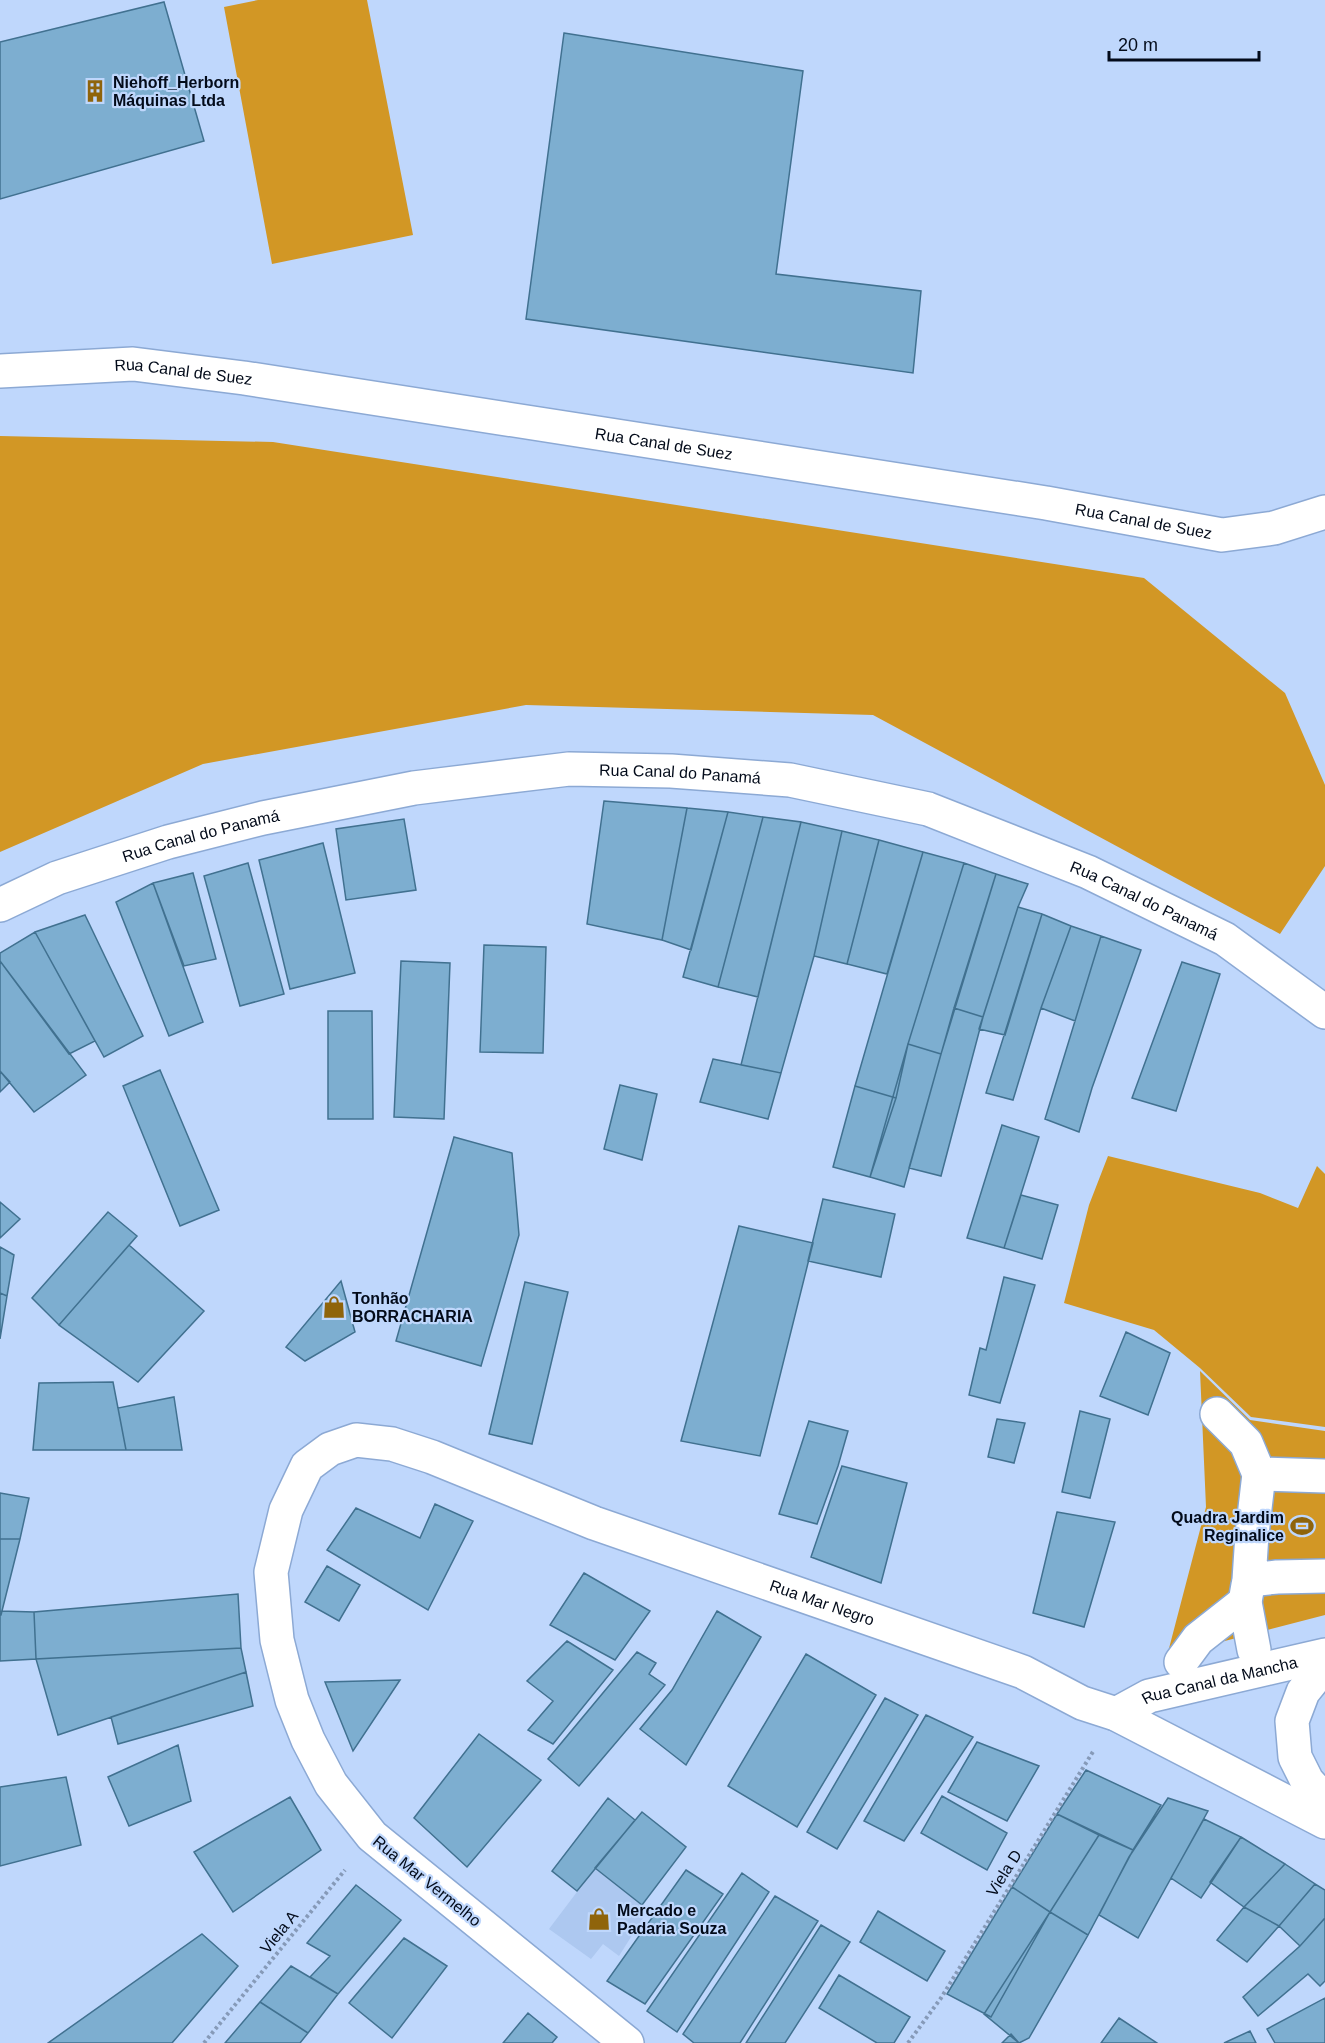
<svg xmlns="http://www.w3.org/2000/svg" width="1325" height="2043" font-family="Arial,sans-serif">
<style>
.built{fill:#adc8f0}
.green{fill:#d29725}
.building{fill:#7daed0;stroke:#417190;stroke-width:1.5}
.lines{fill:none;stroke-linecap:round;stroke-linejoin:round}
.street-casing{stroke:#8ca9d4;stroke-width:36}
.path{stroke:#869ab8;stroke-width:4;stroke-dasharray:3 3;stroke-linecap:butt}
.street{stroke:#fff;stroke-width:33}
.labels{text-anchor:middle;dominant-baseline:central;stroke-width:4.5;stroke-linejoin:round;paint-order:stroke}
.poi-label{font-size:16px;font-weight:bold;fill:#030b1a;stroke:#bfd7fc;text-anchor:start}
.street-label{font-size:16px;fill:#030b1a;stroke:#bfd7fc}
</style>
<rect width="100%" height="100%" fill="#bfd7fc"/>
<path class="built" d="M595 1868 648 1910 619 1956 603 1944 591 1959 549 1929Z"/>
<path class="green" d="M258 0H367L413 235 272 264 224 7Z
M0 436 273 442 1144 578 1285 693 1325 785V866L1280 934 873 715 526 705 203 764 0 852Z
M1108 1156 1260 1193 1298 1208 1317 1166 1325 1174V1427L1251 1417 1200 1368 1154 1330 1064 1303 1089 1205Z
M1200 1371 1250 1420 1325 1431V1615L1167 1656 1206 1507Z"/>
<path class="building" d="M164 2 204 141 0 199V42Z
M564 33 803 71 776 274 921 291 913 373 526 319Z
M604 801 687 808 662 940 587 924Z
M687 808 728 812 691 950 662 940Z
M728 812 763 817 718 987 683 977Z
M763 817 801 822 758 997 718 987Z
M404 819 416 890 346 900 336 829Z
M801 822 842 831 814 956 781 1073 741 1065Z
M842 831 879 840 847 964 814 956Z
M879 840 923 852 887 974 847 964Z
M323 843 355 973 290 989 259 860Z
M923 852 964 863 908 1044 896 1098 855 1086Z
M248 863 284 994 240 1006 204 876Z
M964 863 996 874 941 1054 908 1044Z
M193 873 216 959 184 966 153 883Z
M996 874 1028 884 1018 907 983 1017 954 1008Z
M153 883 203 1022 169 1036 116 902Z
M1018 907 1042 914 1005 1035 979 1029Z
M1042 914 1071 926 1041 1008 1013 1100 986 1093Z
M85 915 143 1036 104 1057 35 932Z
M1071 926 1101 936 1075 1021 1041 1008Z
M35 932 95 1041 69 1054 0 961V953Z
M1101 936 1141 950 1092 1088 1079 1132 1045 1119Z
M484 945 546 947 543 1053 480 1052Z
M0 961 86 1075 34 1112 0 1071Z
M401 961 450 963 444 1119 394 1117Z
M1182 962 1220 974 1176 1111 1132 1098Z
M954 1008 983 1017 941 1176 909 1168Z
M328 1011H372L373 1119H328Z
M908 1044 941 1054 904 1187 870 1177Z
M713 1059 781 1073 768 1119 700 1102Z
M160 1070 219 1210 180 1226 123 1086Z
M0 1071 10 1082 0 1092Z
M620 1085 657 1094 642 1160 604 1149Z
M855 1086 896 1098 870 1177 833 1167Z
M1002 1125 1039 1137 1004 1248 967 1238Z
M454 1137 512 1153 519 1235 481 1366 396 1341Z
M1021 1195 1058 1205 1042 1259 1004 1248Z
M823 1199 895 1214 881 1277 808 1261Z
M0 1202 20 1219 0 1238Z
M108 1212 137 1236 59 1325 32 1298Z
M739 1226 813 1243 760 1456 681 1441Z
M129 1245 204 1311 138 1382 59 1325Z
M0 1247 14 1255 7 1296 0 1293Z
M1004 1277 1035 1285 1000 1403 969 1395 980 1348 986 1350Z
M341 1281 355 1332 305 1361 286 1347Z
M525 1282 568 1292 532 1444 489 1434Z
M0 1293 7 1296 0 1339Z
M1126 1332 1170 1353 1148 1415 1100 1396Z
M113 1382 126 1450H33L39 1383Z
M174 1397 182 1450H126L118 1408Z
M1080 1411 1110 1419 1090 1498 1062 1492Z
M997 1419 1025 1423 1014 1463 988 1457Z
M809 1421 848 1431 838 1466 817 1524 779 1514Z
M842 1466 907 1483 881 1583 811 1557Z
M0 1493 29 1498 20 1539H0Z
M435 1504 473 1521 428 1610 327 1550 356 1508 420 1538Z
M1057 1512 1115 1522 1084 1627 1033 1613Z
M0 1539H20L1 1615H0Z
M327 1566 360 1585 339 1621 305 1602Z
M584 1573 650 1611 615 1660 550 1625Z
M238 1594 241 1648 36 1659 34 1612Z
M0 1611 34 1612 36 1659 0 1661Z
M717 1611 761 1637 686 1765 640 1729 672 1690Z
M567 1641 613 1670 553 1744 528 1730 553 1701 527 1681Z
M241 1648 246 1672 58 1735 36 1659Z
M637 1652 656 1663 649 1674 665 1685 579 1786 548 1759Z
M806 1654 876 1695 797 1827 728 1786Z
M246 1672 253 1706 118 1744 111 1717Z
M400 1680 353 1751 325 1682Z
M885 1698 918 1715 837 1849 807 1832Z
M926 1715 973 1737 904 1841 864 1821Z
M479 1734 541 1780 467 1867 414 1818Z
M977 1742 1039 1766 1007 1821 948 1792Z
M178 1745 191 1801 129 1826 108 1777Z
M1086 1770 1161 1805 1133 1850 1057 1814Z
M66 1777 81 1845 0 1866V1787Z
M942 1796 1007 1833 987 1870 921 1833Z
M290 1797 321 1850 233 1912 194 1852Z
M608 1798 635 1820 577 1891 552 1871Z
M1168 1798 1208 1811 1138 1938 1099 1915 1129 1857Z
M642 1812 686 1847 642 1905 595 1868Z
M1057 1814 1099 1835 1050 1912 1012 1887Z
M1204 1819 1241 1837 1201 1898 1171 1878Z
M1099 1835 1133 1850 1088 1935 1050 1912Z
M1241 1837 1285 1864 1244 1907 1210 1882Z
M1285 1864 1315 1884 1279 1926 1244 1907Z
M686 1870 723 1894 645 2004 607 1981Z
M742 1873 769 1892 677 2032 647 2011Z
M1315 1884 1325 1890V1918L1300 1946 1279 1926Z
M356 1885 401 1920 338 1994 310 1977 330 1956 307 1943Z
M1012 1887 1050 1912 991 2017 947 1994Z
M775 1896 818 1921 740 2043H694L683 2034Z
M1244 1907 1279 1926 1247 1962 1217 1940Z
M878 1911 945 1951 927 1981 860 1942Z
M1050 1912 1088 1935 1029 2038 1019 2043 984 2014Z
M1325 1918V1981L1320 1986 1308 1974 1258 2016 1243 1997 1300 1946Z
M821 1925 850 1942 785 2043H746Z
M202 1934 238 1966 172 2043H48Z
M404 1938 447 1966 392 2038 349 2003Z
M291 1966 338 1994 308 2033 260 2002Z
M839 1975 910 2017 894 2043H877L819 2008Z
M1325 1998V2043H1275L1267 2029Z
M260 2002 308 2033 300 2043H225Z
M528 2013 557 2037 552 2043H503Z
M1119 2018 1157 2043H1101Z
M1250 2031 1256 2043H1224Z
M1011 2034 1019 2043H1002Z"/>
<g class="lines">
<g class="street-casing">
<g id="street">
<path id="s1" d="M0 371 133 364 244 378 1046 503 1222 535 1274 528 1325 512"/>
<path id="s2" d="M0 905 57 878 168 842 263 818 414 788 569 769 671 771 790 780 928 809 1088 872 1225 939 1325 1012"/>
<path d="M1217 1414 1246 1443 1259 1474 1252 1534 1249 1580 1277 1577 1325 1576"/>
<path d="M1259 1474 1325 1476"/>
<path d="M1248 1585 1245 1602 1254 1650"/>
<path d="M1181 1662 1198 1639 1245 1602"/>
<path d="M1325 1665 1303 1692 1292 1721 1295 1757 1307 1781 1325 1801"/>
<path id="s3" d="M1116 1714 1149 1696 1325 1655"/>
<path id="s4" d="M627 2043 372 1836 331 1784 308 1740 292 1700 277 1640 271 1572 286 1510 307 1466 330 1449 356 1440 392 1444 432 1457 594 1523 1023 1672 1082 1703 1116 1714 1325 1822"/>
</g>
</g>
<path class="path" d="M204 2043 345 1870
M908 2043 941 1998 1094 1750"/>
<use href="#street" class="street"/>
</g>
<defs>
<g id="building-bare" transform="scale(1.8)"><path d="M-4-6H4V6H1V3H-1V6H-4ZM-2.5-4.3h1.7v1.8h-1.7ZM.8-4.3h1.7v1.8H.8ZM-2.5-1h1.7V.8h-1.7ZM.8-1h1.7V.8H.8Z" fill="#8f640b" stroke="#bfd7fc" stroke-width="2.5" paint-order="stroke"/></g>
<g id="shop-bare" transform="scale(1.8)"><path d="M-5-2.5h2.3a2.7 3.5 0 0 1 5.4 0H5L5.5 6h-11ZM-1.5-2.5h3a1.5 2.3 0 0 0-3 0Z" fill="#8f640b" stroke="#bfd7fc" stroke-width="2.5" paint-order="stroke"/></g>
<g id="stadium-bare" transform="scale(1.8)"><path d="M0-5a6.5 5 0 1 0 0 10a6.5 5 0 1 0 0-10ZM-3.5-1.8h7v3.6h-7Z" fill="#8f640b" stroke="#bfd7fc" stroke-width="2.5" paint-order="stroke"/></g>
</defs>
<g fill-rule="evenodd">
<use href="#building-bare" x="95" y="91"/>
<use href="#shop-bare" x="334" y="1307"/>
<use href="#stadium-bare" x="1302" y="1526"/>
<use href="#shop-bare" x="599" y="1919"/>
</g>
<g class="labels">
<g class="poi-label">
<text x="113" y="82">Niehoff_Herborn<tspan x="113" dy="18">Máquinas Ltda</tspan></text>
<text x="352" y="1298">Tonhão<tspan x="352" dy="18">BORRACHARIA</tspan></text>
<text x="1284" y="1517" text-anchor="end">Quadra Jardim<tspan x="1284" dy="18">Reginalice</tspan></text>
<text x="617" y="1910">Mercado e<tspan x="617" dy="18">Padaria Souza</tspan></text>
</g>
<g class="street-label">
<text stroke="none"><textPath href="#s1" startOffset="184">Rua Canal de Suez</textPath></text>
<text stroke="none"><textPath href="#s1" startOffset="670">Rua Canal de Suez</textPath></text>
<text stroke="none"><textPath href="#s1" startOffset="1156">Rua Canal de Suez</textPath></text>
<text stroke="none"><textPath href="#s2" startOffset="699">Rua Canal do Panamá</textPath></text>
<text stroke="none"><textPath href="#s2" startOffset="213">Rua Canal do Panamá</textPath></text>
<text stroke="none"><textPath href="#s2" startOffset="1185">Rua Canal do Panamá</textPath></text>
<text stroke="none"><textPath href="#s4" startOffset="1281">Rua Mar Negro</textPath></text>
<text stroke="none"><textPath href="#s3" startOffset="110">Rua Canal da Mancha</textPath></text>
<text transform="translate(1004 1873) rotate(-58)">Viela D</text>
<text transform="translate(427 1881) rotate(39)">Rua Mar Vermelho</text>
<text transform="translate(279 1932) rotate(-51)">Viela A</text>
</g>
</g>
<path d="M1109 51v9h150v-9" fill="none" stroke="#030b1a" stroke-width="3"/>
<text x="1118" y="51" font-size="18" fill="#030b1a" stroke="#bfd7fc" stroke-width="4.5" paint-order="stroke">20 m</text>
</svg>
